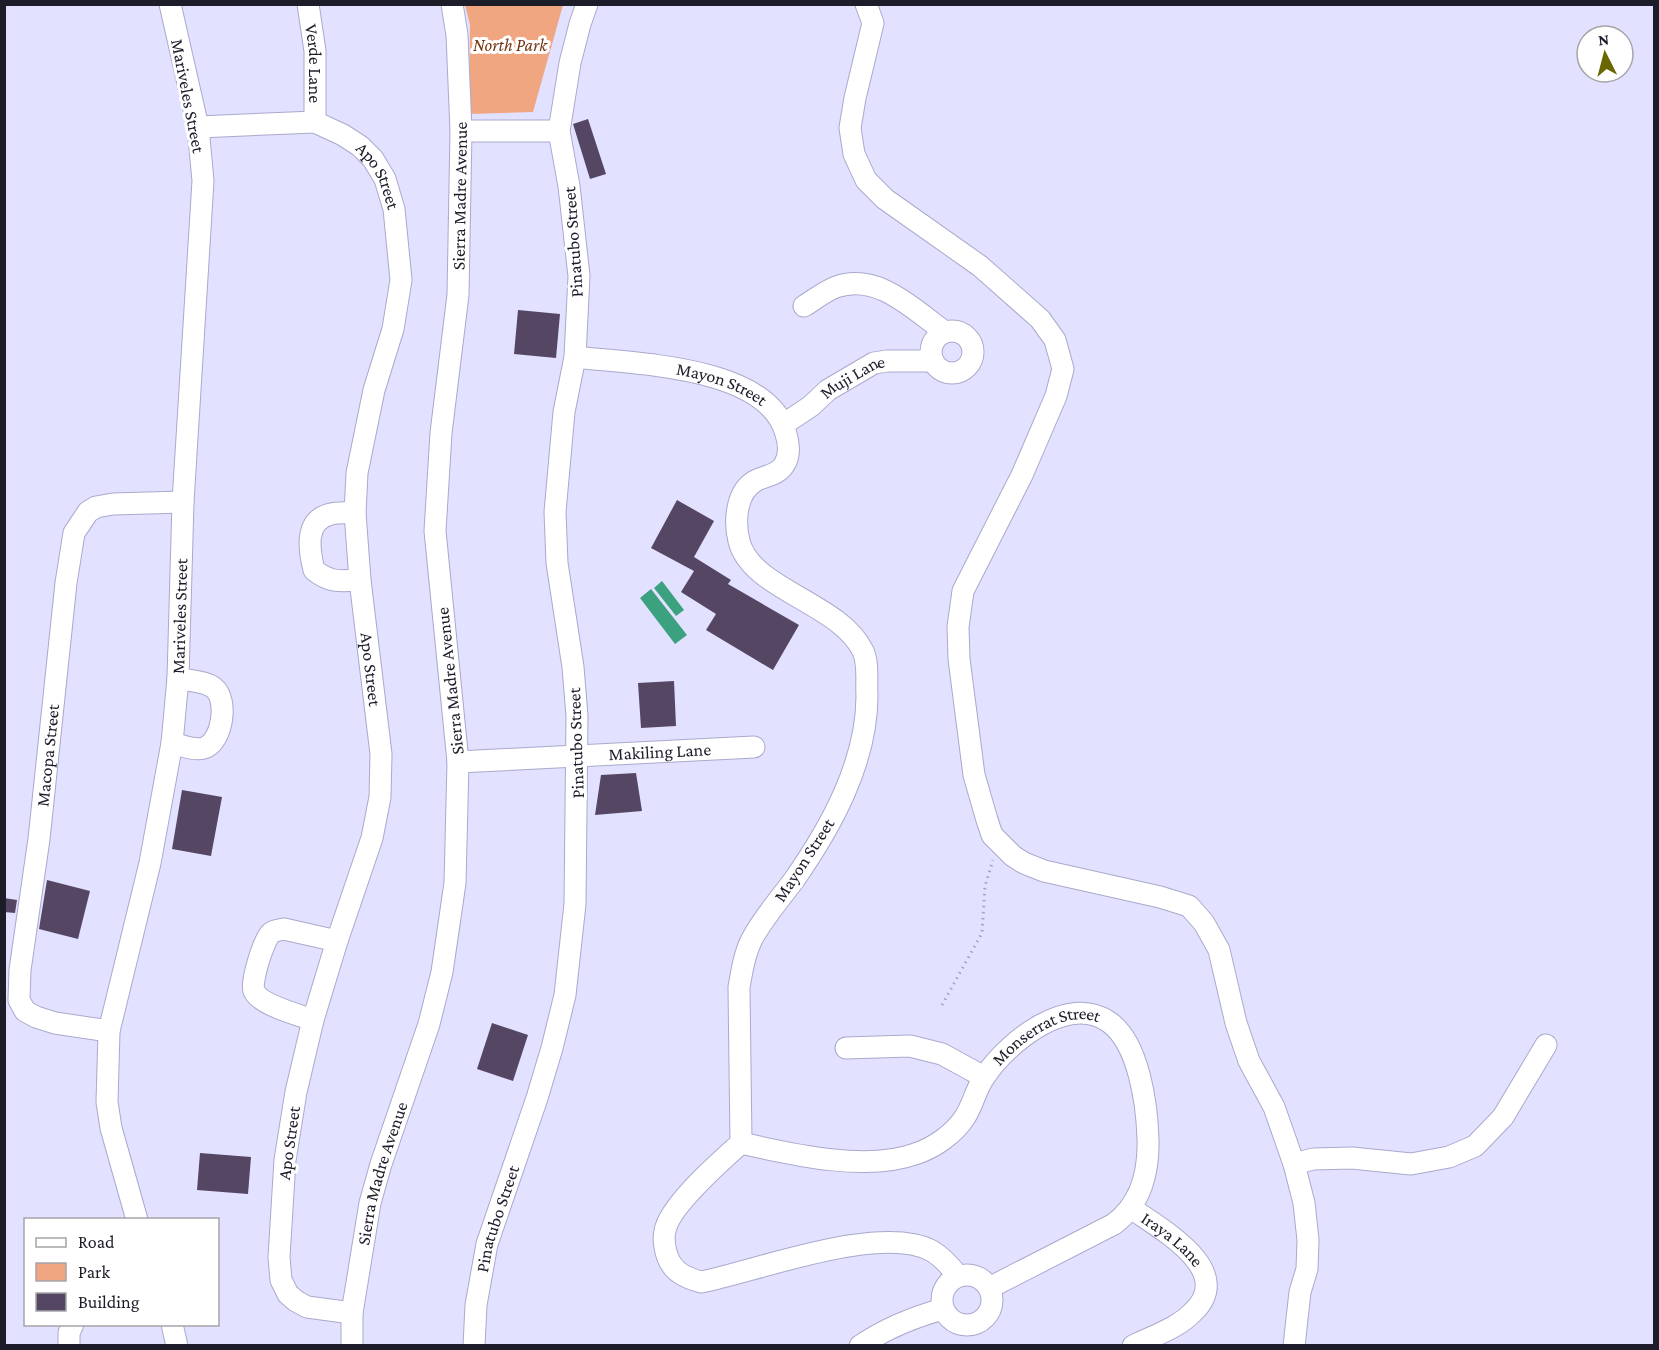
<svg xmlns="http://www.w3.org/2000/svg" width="1659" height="1350" font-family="'Crimson Pro',serif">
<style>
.green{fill:#f1a682}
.water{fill:#3ca17f}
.building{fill:#554764}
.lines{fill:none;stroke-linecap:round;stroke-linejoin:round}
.minor-casing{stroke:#aaa9cc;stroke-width:23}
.path{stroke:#a5a4bd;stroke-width:3;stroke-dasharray:1.5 4.5;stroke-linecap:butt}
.minor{stroke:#fff;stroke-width:21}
.labels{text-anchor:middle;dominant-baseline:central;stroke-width:6;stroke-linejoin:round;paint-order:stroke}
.park-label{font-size:18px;font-style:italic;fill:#743613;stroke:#fff}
.street-label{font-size:18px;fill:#1d1c29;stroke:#fff}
</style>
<rect width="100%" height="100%" fill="#e2e1ff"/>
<path class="green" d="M465 5H563L533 112 469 114 470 25Z"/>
<path class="water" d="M662 581 684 610 676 616 654 588Z
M651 589 687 635 675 644 640 598Z"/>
<path class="building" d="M588 119 606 174 590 179 573 124Z
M518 310 560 314 556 358 514 354Z
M677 500 714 521 694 557 731 580 728 584 799 625 773 670 706 630 716 614 681 592 694 571 651 548Z
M674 681 676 726 641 728 638 683Z
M636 773 642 811 595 815 601 775Z
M182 790 222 797 211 856 172 849Z
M47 880 90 891 78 939 39 929Z
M4 898 17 900 15 913 4 912Z
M492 1023 528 1035 513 1081 477 1069Z
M200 1153 251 1157 248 1194 197 1190Z"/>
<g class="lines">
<g class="minor-casing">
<g id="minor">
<path id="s1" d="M308 4 315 51V122"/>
<path d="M866 4 873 23 855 98 850 128 854 154 866 180 885 199 980 266 1040 319 1055 340 1063 369 1056 396 1022 475 963 591 958 627 959 659 974 775 987 820 992 835 1013 856 1024 863 1044 871 1160 897 1189 906 1204 923 1219 950 1236 1023 1249 1061 1274 1107 1294 1164 1304 1203 1308 1240 1307 1269 1300 1292 1294 1346"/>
<path id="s2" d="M198 127 315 122 343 135 360 146 373 159 385 179 394 209 401 280 393 329 374 390 357 473 355 513 360 580 381 754 380 797 372 838 337 941 313 1020 296 1092 285 1160 279 1257 281 1280 288 1294 296 1301 307 1307 352 1313"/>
<path d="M461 131H559"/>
<path d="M804 306C814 300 825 291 836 287 878 272 914 310 945 332"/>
<circle cx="952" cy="352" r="21"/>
<path id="s3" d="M575 357C633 364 768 365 786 434 789 444 790 456 784 465 779 474 766 476 757 480 736 490 734 521 739 541 751 590 839 602 863 651 869 664 866 682 867 696 867 762 831 827 794 880 780 899 763 918 752 939 744 954 742 971 739 987L741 1143C721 1161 669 1206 665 1231 663 1239 665 1251 668 1258 674 1273 687 1278 701 1282 757 1271 881 1223 932 1251 942 1257 951 1267 958 1276"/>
<path id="s4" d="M784 424 811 406 828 390 874 363 887 361H933"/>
<path d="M355 513C347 513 338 512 331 514 304 520 309 550 314 570 330 583 340 581 360 580"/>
<path d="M172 743C181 745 194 751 204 748 222 743 229 700 214 688 206 681 189 681 178 678"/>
<path id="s5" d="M458 762 754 747"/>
<path d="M313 1020C299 1015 260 1005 254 991 250 983 264 939 271 933 275 930 280 930 284 929L337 941"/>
<path id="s6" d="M109 1031 55 1023 36 1017 25 1011 19 1000 20 970 39 839 66 583 74 533 88 512 96 507 113 504 183 502"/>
<path d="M846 1048 910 1046 942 1054 984 1077"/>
<path id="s7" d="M741 1143C790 1154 866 1172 915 1154 934 1148 954 1134 965 1117 973 1105 976 1088 985 1076 1008 1042 1068 993 1109 1022 1139 1043 1147 1105 1148 1139 1149 1171 1141 1204 1114 1224L989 1288"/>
<path d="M1294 1164 1313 1159 1352 1158 1411 1164 1449 1157 1475 1146 1503 1117 1546 1045"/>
<path id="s8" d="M1131 1208C1160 1229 1237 1270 1193 1312 1178 1328 1153 1336 1133 1346"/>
<path id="s9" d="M137 1220 111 1128 107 1102 109 1031 150 863 172 743 178 678 183 502 203 181 198 127 170 4"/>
<circle cx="967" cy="1300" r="25"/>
<path d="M172 1324 177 1346"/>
<path d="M69 1346V1333L73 1324"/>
<path id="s10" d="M352 1346V1313L370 1203 381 1164 429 1024 442 972 455 883 458 762 435 531 441 433 458 295 461 131 457 35 452 4"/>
<path id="s11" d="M474 1346 476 1305 487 1244 537 1098 552 1048 565 995 575 904 577 716 573 667 557 563 555 512 564 412 575 357 579 276 569 186 559 131 570 63 580 24 587 4"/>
<path d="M860 1346C886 1328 914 1317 943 1309"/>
</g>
</g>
<path class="path" d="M942 1005 982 933 985 886 993 860"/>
<use href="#minor" class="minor"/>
</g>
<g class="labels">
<g class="park-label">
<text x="510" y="45">North Park</text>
</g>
<g class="street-label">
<text stroke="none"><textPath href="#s1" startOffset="60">Verde Lane</textPath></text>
<text transform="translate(188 96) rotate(79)">Mariveles Street</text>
<text stroke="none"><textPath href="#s2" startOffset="204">Apo Street</textPath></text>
<text stroke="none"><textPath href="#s10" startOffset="1166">Sierra Madre Avenue</textPath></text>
<text transform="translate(573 242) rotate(-94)">Pinatubo Street</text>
<text stroke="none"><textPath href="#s4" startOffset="84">Muji Lane</textPath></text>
<text stroke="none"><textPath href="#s3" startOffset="150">Mayon Street</textPath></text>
<text stroke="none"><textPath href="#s9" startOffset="615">Mariveles Street</textPath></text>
<text stroke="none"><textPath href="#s2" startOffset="708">Apo Street</textPath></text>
<text transform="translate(450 681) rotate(-96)">Sierra Madre Avenue</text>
<text transform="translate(576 743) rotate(-92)">Pinatubo Street</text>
<text stroke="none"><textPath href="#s5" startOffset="202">Makiling Lane</textPath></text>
<text stroke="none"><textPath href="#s6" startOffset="346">Macopa Street</textPath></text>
<text transform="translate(804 860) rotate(-57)">Mayon Street</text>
<text stroke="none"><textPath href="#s7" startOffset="363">Monserrat Street</textPath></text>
<text transform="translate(289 1143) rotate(-82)">Apo Street</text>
<text stroke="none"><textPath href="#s10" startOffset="176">Sierra Madre Avenue</textPath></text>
<text stroke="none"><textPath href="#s11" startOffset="130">Pinatubo Street</textPath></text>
<text stroke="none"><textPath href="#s8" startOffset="52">Iraya Lane</textPath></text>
</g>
</g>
<rect width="1659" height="1350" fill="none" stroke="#1d1c29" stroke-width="12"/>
<rect x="24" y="1218" width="195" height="108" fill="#ffffff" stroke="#a5a4a9" stroke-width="1.5"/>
<rect x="36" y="1238" width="30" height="9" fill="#ffffff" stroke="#a5a4a9" stroke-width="1.5"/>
<text x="78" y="1248" font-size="18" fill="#1d1c29">Road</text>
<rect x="36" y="1263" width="30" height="18" fill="#f1a682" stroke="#a5a4a9" stroke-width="1.5"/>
<text x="78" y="1278" font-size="18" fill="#1d1c29">Park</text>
<rect x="36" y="1293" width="30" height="18" fill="#554764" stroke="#a5a4a9" stroke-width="1.5"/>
<text x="78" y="1308" font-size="18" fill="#1d1c29">Building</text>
<g transform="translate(1605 54) rotate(354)"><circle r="28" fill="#ffffff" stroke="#a5a4a9" stroke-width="1.5"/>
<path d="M0-4.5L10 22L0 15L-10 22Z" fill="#6b6700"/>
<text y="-9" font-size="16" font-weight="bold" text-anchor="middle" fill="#1d1c29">N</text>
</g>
</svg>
